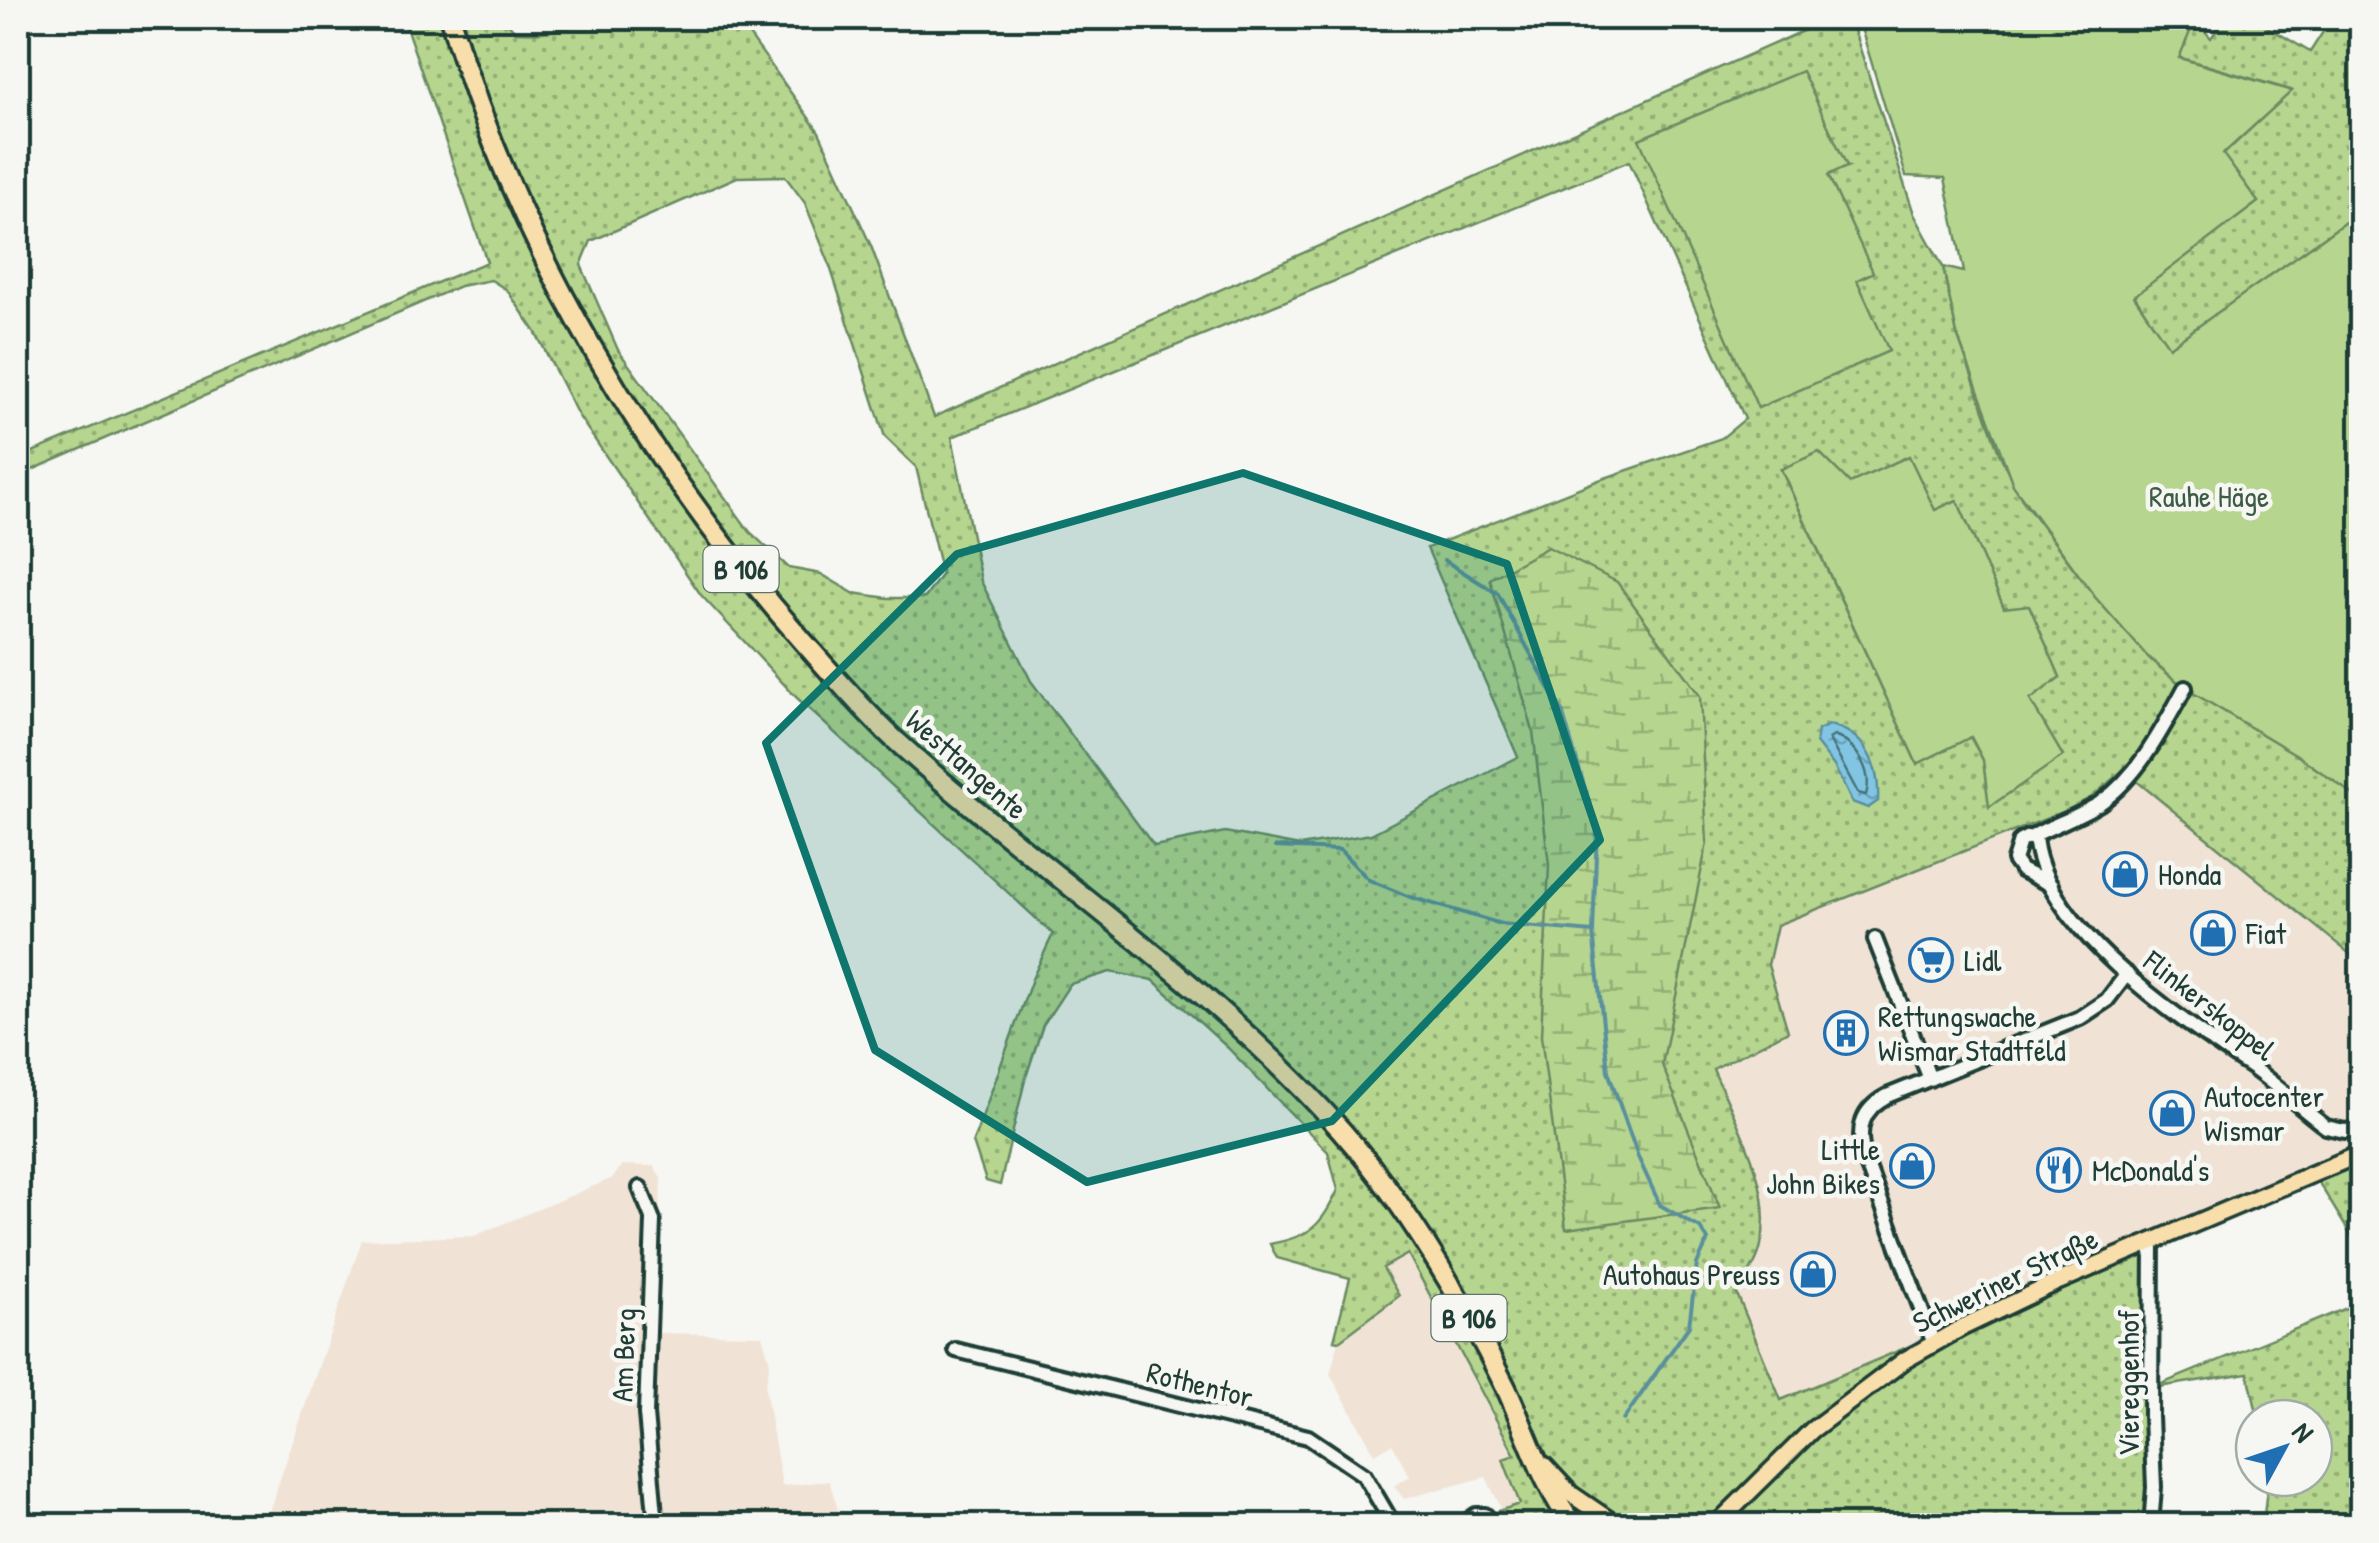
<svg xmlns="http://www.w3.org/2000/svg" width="2379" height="1543" font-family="'Patrick Hand',sans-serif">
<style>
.built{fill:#f0e3d5}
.grass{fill:url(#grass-dots);stroke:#6a8a62;stroke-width:2.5;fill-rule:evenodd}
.wetland{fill:url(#wetland-marsh);stroke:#6a8a62;stroke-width:2.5}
.garden{fill:#b6d68f;stroke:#6a8a62;stroke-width:2.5}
.water{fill:url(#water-ripples);stroke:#5a8f9d;stroke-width:2.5}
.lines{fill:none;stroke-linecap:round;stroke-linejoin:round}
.shore{stroke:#47737a;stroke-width:2.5}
.stream{stroke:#5a8f9d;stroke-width:4}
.minor-casing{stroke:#1f3d34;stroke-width:20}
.major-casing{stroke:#1f3d34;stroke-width:22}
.highway-casing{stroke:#1f3d34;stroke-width:25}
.minor{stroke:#f6f6f2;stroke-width:12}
.major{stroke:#f8deab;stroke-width:15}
.highway{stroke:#f8deab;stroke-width:18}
.marked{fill:#0f766e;fill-opacity:0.2;stroke:#0f766e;stroke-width:8;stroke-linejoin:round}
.labels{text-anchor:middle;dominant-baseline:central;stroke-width:9;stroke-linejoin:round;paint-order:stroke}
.shield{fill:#f6f6f2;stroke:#60746d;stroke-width:2.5}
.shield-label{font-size:28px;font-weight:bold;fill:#1f3d34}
.park-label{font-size:30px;fill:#3d5c46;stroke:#f6f6f2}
.street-label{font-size:30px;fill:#1f3d34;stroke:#f6f6f2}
.poi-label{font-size:30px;fill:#1f3d34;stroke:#f6f6f2;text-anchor:start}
</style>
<defs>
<pattern id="grass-dots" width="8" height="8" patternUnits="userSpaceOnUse" patternTransform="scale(2.5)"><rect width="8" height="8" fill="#b6d68f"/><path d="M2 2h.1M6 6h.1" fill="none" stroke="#93af76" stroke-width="1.8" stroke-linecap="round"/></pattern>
<pattern id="wetland-marsh" width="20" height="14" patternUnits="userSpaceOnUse" patternTransform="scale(2.5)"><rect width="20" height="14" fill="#b6d68f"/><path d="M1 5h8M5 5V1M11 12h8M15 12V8" fill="none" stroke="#93af76"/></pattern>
<pattern id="water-ripples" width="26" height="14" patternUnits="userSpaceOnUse" patternTransform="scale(2.5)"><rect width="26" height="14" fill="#82c5e3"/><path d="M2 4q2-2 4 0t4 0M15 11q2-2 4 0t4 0" fill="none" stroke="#6aa1b9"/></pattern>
</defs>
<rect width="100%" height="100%" fill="#f6f6f2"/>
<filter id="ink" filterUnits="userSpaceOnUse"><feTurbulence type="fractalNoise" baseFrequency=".01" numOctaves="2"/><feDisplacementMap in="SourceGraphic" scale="20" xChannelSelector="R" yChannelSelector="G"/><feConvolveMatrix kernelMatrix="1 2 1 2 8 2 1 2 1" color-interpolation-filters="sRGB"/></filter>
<g filter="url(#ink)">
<path class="built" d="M2123 769 2361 960V1153L1963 1327 1781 1401 1737 1294 1749 1272 1763 1209 1755 1168 1712 1068 1788 1031 1768 965 1776 925 2063 812 2092 797Z
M622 1165 654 1166 661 1178 656 1333 762 1335 770 1363 765 1388 782 1486 829 1481 843 1525 264 1526 362 1240 474 1236 613 1178Z
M1408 1253 1515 1456 1503 1460 1520 1504 1502 1510 1486 1477 1404 1499 1394 1486 1410 1476 1392 1444 1375 1454 1330 1374 1339 1341 1399 1296 1382 1268Z"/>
<path class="grass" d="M403 18H443C475 99 502 185 539 264 616 425 724 582 852 707 886 741 921 774 957 806 1051 889 1156 960 1247 1046 1312 1107 1365 1176 1419 1247L1423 1245 1301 1085 888 734 701 518 549 265 450 18H503L516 32C545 34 569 30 595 18H737L819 132 871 246 934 417 1832 18H1850L1914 214 1943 267 1957 334 1999 453 2021 498 2095 597 2152 661 2185 688 2297 755 2361 800V963L2123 770 2092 797 2063 812 1777 925 1768 965 1788 1031 1713 1069C1735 1121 1775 1187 1761 1245 1758 1262 1745 1279 1737 1294L1781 1400 2151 1245 2152 1388 2361 1302V1525H2263L2268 1478H2314V1418H2258L2248 1373 2152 1388 2151 1525H1456L1520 1504 1503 1459 1515 1455 1408 1254 1383 1268 1399 1296 1339 1341 1334 1340 1350 1278 1277 1258 1270 1244C1311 1236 1320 1227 1338 1190L1328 1152 1228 1048 1153 980 1110 972 1070 984 1043 1025 1025 1080 1000 1185 986 1181 973 1142 1032 979 1053 934 796 697 701 595 578 415 535 331 507 290 491 280 460 286 18 476V458L487 262ZM1639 139 1847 167 1828 175 1872 273 1856 280ZM1629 161 1745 419 1722 438 1599 480 1427 548 1518 757 1371 834 1300 846 1225 832 1154 846 1031 681 981 581 952 437ZM785 176 805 203 828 260 885 437 916 467 942 574 925 598H888L853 593 821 574 789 568 750 532 618 350 581 265 591 241 737 177ZM1781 470 1849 483 1935 511 1957 500 2004 608 2029 606 2060 677 2029 699 1986 781 1983 760 1970 737 1917 764Z
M2225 18H2253L2310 52 2332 18H2361V211L2168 348 2134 295 2258 202 2223 155 2291 90 2178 57 2195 20 2211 38Z
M2361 1153V1252L2313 1173Z"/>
<path class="wetland" d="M1548 547 1617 582 1700 696 1707 843 1662 1065 1720 1208 1566 1229 1541 1036 1549 865 1533 731 1490 579Z"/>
<path class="garden" d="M1858 18H2190L2195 20 2179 58 2292 91 2223 154 2258 202 2134 296 2169 347 2361 211V800L2297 755 2185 688 2147 656 2095 597 2013 485 1957 334 1943 267 1964 272 1945 178 1906 176Z
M1802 71 1847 166 1828 175 1873 272 1857 280 1889 351 1758 408 1639 139Z
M1819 452 1850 483 1909 456 1935 510 1957 500 2004 608 2029 605 2060 677 2030 700 2063 756 1989 807 1983 760 1971 737 1917 764 1781 469Z"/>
<path class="water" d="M1829 725C1866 732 1880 767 1878 801L1868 808 1852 802 1834 766 1816 743 1818 730Z"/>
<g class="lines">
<path class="shore" d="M1834 736C1857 744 1873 772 1866 795L1858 793 1829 739Z"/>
<path class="stream" d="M1444 560 1498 594 1562 711 1597 829 1593 932 1608 1071 1638 1157 1660 1205 1700 1228 1708 1240 1697 1264 1689 1326 1623 1420
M1275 847 1340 850 1369 880 1410 897 1501 924 1593 932"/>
<g class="minor-casing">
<path id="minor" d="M2185 688C2163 728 2139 776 2100 803 2079 816 2056 824 2035 835 2040 925 2179 1019 2248 1065 2275 1083 2299 1107 2326 1127L2345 1131 2362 1129
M2034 840 2028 837 2020 841 2014 860 2021 870 2051 885
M1875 939 1930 1079
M640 1188 653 1220 646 1414 656 1526
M1934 1344 1864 1156C1857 1129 1861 1110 1887 1096L2080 1018 2107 1000 2127 974
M956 1350 1308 1437 1364 1475 1394 1526
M1461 1526 1476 1515H1485L1496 1526
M2151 1526 2154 1487 2151 1417 2152 1241"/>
</g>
<g class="major-casing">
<path id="major" d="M1544 1465 1571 1494 1618 1526
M1715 1526 1812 1430 1905 1360 1963 1327 2057 1282 2362 1153"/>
</g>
<g class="highway-casing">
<path id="highway" d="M450 18C518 248 644 460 802 640 831 673 861 708 893 738 1040 872 1209 981 1341 1130 1408 1206 1461 1297 1506 1388 1528 1435 1542 1485 1574 1526"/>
</g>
<use href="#minor" class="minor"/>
<use href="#major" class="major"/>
<use href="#highway" class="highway"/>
</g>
</g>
<path class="marked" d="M1243 473 1507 564 1600 840 1332 1121 1087 1182 875 1050 766 743 957 554Z"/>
<defs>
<g id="shop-ring" transform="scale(2.25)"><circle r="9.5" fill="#f6f6f2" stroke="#1f6fb2" stroke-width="1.5"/><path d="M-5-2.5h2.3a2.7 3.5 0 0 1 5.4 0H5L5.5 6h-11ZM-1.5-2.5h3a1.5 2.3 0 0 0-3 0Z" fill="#1f6fb2"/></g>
<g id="supermarket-ring" transform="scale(2.25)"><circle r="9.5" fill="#f6f6f2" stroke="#1f6fb2" stroke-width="1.5"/><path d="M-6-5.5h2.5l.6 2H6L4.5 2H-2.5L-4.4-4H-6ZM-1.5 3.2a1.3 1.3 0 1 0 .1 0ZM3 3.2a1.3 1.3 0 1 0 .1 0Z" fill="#1f6fb2"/></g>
<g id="building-ring" transform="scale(2.25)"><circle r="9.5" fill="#f6f6f2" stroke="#1f6fb2" stroke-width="1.5"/><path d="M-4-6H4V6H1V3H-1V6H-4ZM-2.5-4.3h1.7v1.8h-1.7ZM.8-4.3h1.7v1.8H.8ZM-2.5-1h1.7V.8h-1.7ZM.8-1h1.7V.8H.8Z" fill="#1f6fb2"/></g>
<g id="restaurant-ring" transform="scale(2.25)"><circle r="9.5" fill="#f6f6f2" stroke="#1f6fb2" stroke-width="1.5"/><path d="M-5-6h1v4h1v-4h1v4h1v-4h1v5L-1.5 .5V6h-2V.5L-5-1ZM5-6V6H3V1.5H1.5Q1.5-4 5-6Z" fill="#1f6fb2"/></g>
</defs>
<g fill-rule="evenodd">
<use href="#shop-ring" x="2125" y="874"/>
<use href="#shop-ring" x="2213" y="933"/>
<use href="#supermarket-ring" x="1931" y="960"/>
<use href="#building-ring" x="1846" y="1033"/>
<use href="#shop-ring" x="2172" y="1113"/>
<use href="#shop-ring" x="1912" y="1166"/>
<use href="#restaurant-ring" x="2059" y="1170"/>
<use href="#shop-ring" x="1813" y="1274"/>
</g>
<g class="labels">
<g class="shield">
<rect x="703.5" y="546" width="75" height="46" rx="8"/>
<rect x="1431.5" y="1295" width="75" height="46" rx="8"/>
</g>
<g class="shield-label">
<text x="741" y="569">B 106</text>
<text x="1469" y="1318">B 106</text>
</g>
<g class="park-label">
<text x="2209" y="496">Rauhe Häge</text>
</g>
<g class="street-label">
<text transform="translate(967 764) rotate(41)">Westtangente</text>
<text transform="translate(2210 1005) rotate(38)">Flinkerskoppel</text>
<text transform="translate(2005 1280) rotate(-26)">Schweriner Straße</text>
<text transform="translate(623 1355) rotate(-88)">Am Berg</text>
<text transform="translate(2128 1383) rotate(-90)">Viereggenhof</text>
<text transform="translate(1200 1384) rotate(14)">Rothentor</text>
</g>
<g class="poi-label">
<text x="2158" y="874">Honda</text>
<text x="2246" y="933">Fiat</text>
<text x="1964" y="960">Lidl</text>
<text x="1878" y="1016">Rettungswache<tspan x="1878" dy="34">Wismar Stadtfeld</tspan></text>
<text x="2204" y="1096">Autocenter<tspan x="2204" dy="34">Wismar</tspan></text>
<text x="1880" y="1149" text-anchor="end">Little<tspan x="1880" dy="34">John Bikes</tspan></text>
<text x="2092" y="1170">McDonald's</text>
<text x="1780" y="1274" text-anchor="end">Autohaus Preuss</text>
</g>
</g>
<rect width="2379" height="1543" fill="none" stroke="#f6f6f2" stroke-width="60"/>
<rect x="30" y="30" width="2319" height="1483" fill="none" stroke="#1f3d34" stroke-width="4" filter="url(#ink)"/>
<g transform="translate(2284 1448) rotate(50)"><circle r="48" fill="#f6f6f2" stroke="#a0aca6" stroke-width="2.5"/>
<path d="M0-8L18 38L0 25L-18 38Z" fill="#1f6fb2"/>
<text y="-15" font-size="28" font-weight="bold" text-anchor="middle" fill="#1f3d34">N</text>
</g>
</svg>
